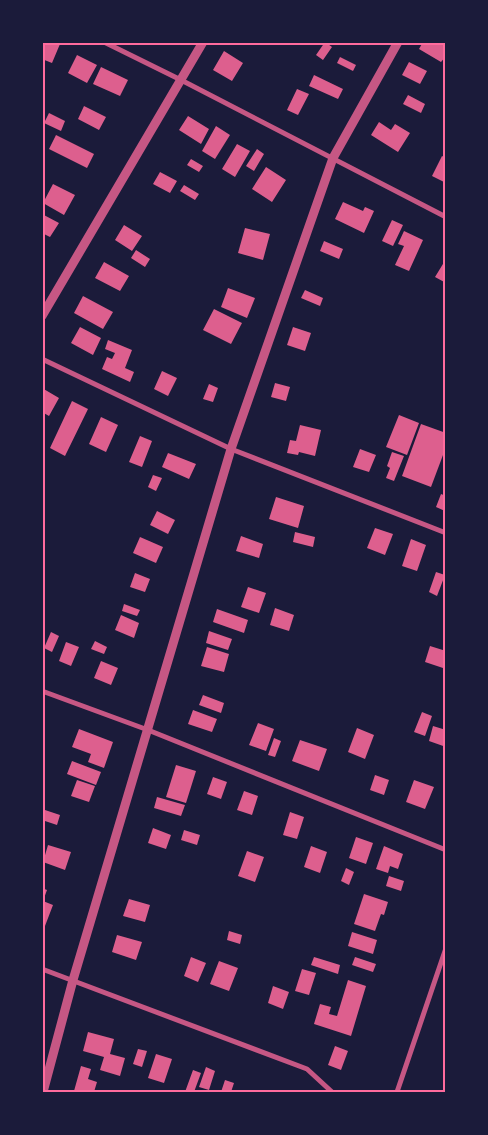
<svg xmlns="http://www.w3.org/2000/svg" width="488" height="1135" font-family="Inter,sans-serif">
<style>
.building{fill:#dd5f8e}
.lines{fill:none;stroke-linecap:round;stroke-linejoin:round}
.minor{stroke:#c65784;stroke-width:5}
.tertiary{stroke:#c65784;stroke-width:9}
.neatline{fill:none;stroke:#ff6b9d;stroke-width:2}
</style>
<rect width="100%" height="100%" fill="#1b1b3a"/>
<path class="building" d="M44 42 60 44 52 63 42 59Z
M325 42 332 47 323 60 316 55Z
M423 42H446V56L441 62 419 49Z
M224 51 243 63 232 81 213 70Z
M77 55 97 65 87 83 68 73Z
M340 57 356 65 353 71 337 63Z
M409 62 427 71 420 84 402 75Z
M101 67 128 80 120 96 93 84Z
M314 75 343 89 338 99 309 86Z
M297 89 309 94 298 115 287 110Z
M408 95 425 104 421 113 403 104Z
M84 106 106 117 99 130 78 119Z
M49 113 65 121 61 131 44 123Z
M188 116 209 129 201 144 179 130Z
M379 122 391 130 395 124 410 133 398 152 371 135Z
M216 126 230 135 215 159 202 151Z
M56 135 94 154 87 168 49 149Z
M237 144 250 151 235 177 222 169Z
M257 149 264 154 254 171 246 166Z
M442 156 446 158V183L432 176Z
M191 159 203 166 199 172 187 165Z
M266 167 286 180 272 202 252 189Z
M160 172 177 181 170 193 153 184Z
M53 184 75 195 64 215 43 203Z
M184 185 199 194 195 200 180 191Z
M343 202 363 211 365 207 374 211 364 233 335 219Z
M42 214 59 223 50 237 42 233Z
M392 220 403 225 393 246 382 241Z
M124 225 142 236 132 251 115 240Z
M245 228 270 234 263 260 238 253Z
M404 231 423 240 409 271 395 265 404 246 398 244Z
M324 241 343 249 339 259 320 251Z
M136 250 150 259 145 267 131 258Z
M446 259V283L435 277Z
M104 262 129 276 120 291 95 278Z
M228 288 255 298 247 318 221 307Z
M305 290 323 298 320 306 301 298Z
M83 296 113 312 103 329 74 313Z
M214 309 242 323 231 344 203 330Z
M80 327 101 338 93 355 71 343Z
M293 327 311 333 305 351 287 345Z
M108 340 132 350 125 368 134 372 130 382 102 369 107 357 112 359 115 353 105 349Z
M162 371 177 378 168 396 154 389Z
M275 383 290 387 286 401 271 397Z
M209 384 218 388 213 402 203 399Z
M42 388 59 398 49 416 42 412Z
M72 401 88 409 65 456 50 448Z
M399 415 419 423 407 455 386 447Z
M101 417 118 425 106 452 89 444Z
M421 424 446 433V447L431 487 402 476Z
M300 425 321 430 315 456 299 452 298 455 287 453 290 440 296 441Z
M140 436 152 441 142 467 129 462Z
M360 449 376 455 369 472 353 467Z
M392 452 404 456 394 481 386 478 390 468 387 466Z
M168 453 196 464 189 479 162 467Z
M153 475 162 478 156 491 148 487Z
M441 494 446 496 445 511 436 507Z
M276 497 304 506 298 528 269 519Z
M157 511 175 520 168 534 150 525Z
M375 528 393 534 385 555 367 548Z
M295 532 315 537 313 547 293 542Z
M241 536 263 544 259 558 236 551Z
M140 537 163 547 156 563 133 553Z
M411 539 426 545 417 571 402 566Z
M436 572 445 575 437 596 429 592Z
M135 573 150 579 145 592 130 587Z
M248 587 266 593 259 613 241 607Z
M124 604 140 610 137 616 122 611Z
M275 608 294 615 289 631 270 625Z
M217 609 248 620 244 633 213 622Z
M121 615 139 623 134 638 115 630Z
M209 631 232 639 228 650 206 643Z
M51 632 59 636 52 652 44 648Z
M95 641 107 647 104 654 91 649Z
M66 642 79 647 71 666 59 661Z
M430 646 446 651V669L425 662Z
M207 647 229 654 224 672 201 666Z
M101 661 118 668 111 685 94 678Z
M203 695 224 703 221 713 199 705Z
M193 710 217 719 212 732 188 724Z
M422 712 432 716 425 736 414 732Z
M258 723 274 729 266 751 249 745Z
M433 726 446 730V747L429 741Z
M357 728 374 735 365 759 348 752Z
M79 729 113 742 104 768 88 762 91 754 72 747Z
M274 738 281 741 275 757 268 755Z
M300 740 327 749 319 771 292 761Z
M72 761 101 772 96 785 67 774Z
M176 765 196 771 186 803 166 797Z
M375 775 389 780 384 795 370 790Z
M213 777 227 782 221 799 207 794Z
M77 780 95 786 89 802 71 796Z
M414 780 434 787 425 809 406 802Z
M244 791 258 796 252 815 237 810Z
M157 797 185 805 181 816 154 808Z
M42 809 60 815 57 825 42 820Z
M290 812 304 817 297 839 283 835Z
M153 828 171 835 166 849 148 843Z
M184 830 200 835 197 845 181 840Z
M356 837 373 843 366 864 349 858Z
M48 845 71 852 65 870 43 862Z
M311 846 327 852 320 873 304 867Z
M384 846 403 854 398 869 390 866 388 873 376 869Z
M247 851 264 857 255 882 238 876Z
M346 868 354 872 349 885 341 881Z
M389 876 404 881 401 891 386 886Z
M42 888 47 890 43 901 53 905 45 926 42 925Z
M364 894 388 902 384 915 381 914 375 931 354 924Z
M129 899 150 905 145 922 123 916Z
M229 931 242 935 240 944 227 940Z
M352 932 377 940 373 954 348 946Z
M117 935 142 942 136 960 112 952Z
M191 957 206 963 198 982 184 976Z
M314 957 340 965 338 974 311 965Z
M355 957 376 964 373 972 352 965Z
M219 961 238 968 229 991 210 984Z
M302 969 316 973 309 995 295 991Z
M348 980 366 986 351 1036 314 1024 320 1004 331 1007 329 1014 337 1016Z
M273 986 289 992 283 1009 268 1003Z
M88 1032 114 1039 110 1054 125 1058 120 1076 100 1070 104 1057 83 1051Z
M335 1046 348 1051 341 1070 328 1065Z
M138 1049 147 1051 142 1067 133 1064Z
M156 1054 172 1059 164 1083 148 1078Z
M81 1066 91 1069 88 1079 97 1082 94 1092 74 1091Z
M206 1067 215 1071 209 1090 199 1087Z
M193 1070 201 1073 194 1092H185Z
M225 1080 234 1083 231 1092H221Z"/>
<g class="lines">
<path class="minor" d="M104 42 181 80 446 217
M42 359 231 449 446 533
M42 691 148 730 446 850
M42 969 307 1069 332 1092
M397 1092 446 948"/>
<path class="tertiary" d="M42 316 203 42
M43 1092 73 980 231 449 333 158 398 42"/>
</g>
<rect width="488" height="1135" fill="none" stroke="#1b1b3a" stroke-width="88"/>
<rect x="44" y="44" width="400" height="1047" class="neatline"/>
</svg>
